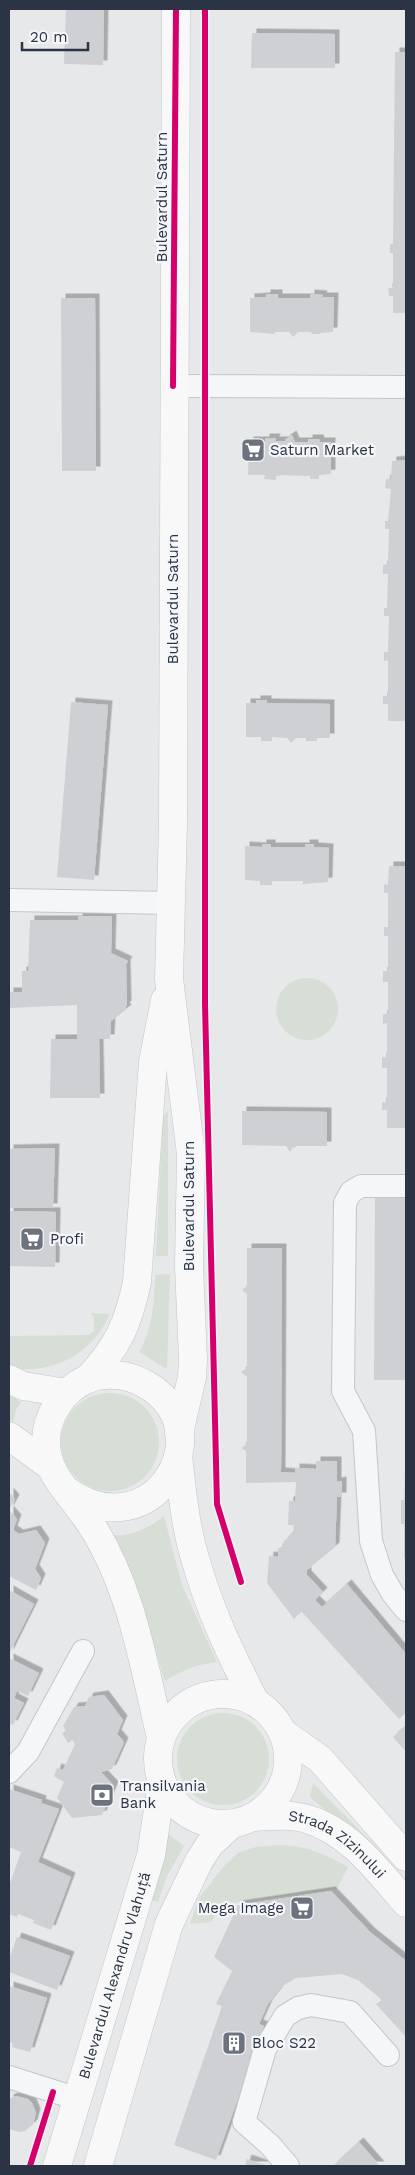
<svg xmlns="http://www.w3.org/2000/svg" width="415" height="2175" font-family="'Work Sans',sans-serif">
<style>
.green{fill:#d6ded6}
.building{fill:#ced0d3;filter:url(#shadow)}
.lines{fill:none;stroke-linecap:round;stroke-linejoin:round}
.minor-casing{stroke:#c4c6c8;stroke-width:24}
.major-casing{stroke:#c2c5c8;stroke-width:29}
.minor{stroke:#f5f6f7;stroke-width:22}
.major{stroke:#f8f8f8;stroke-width:28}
.cycleway-casing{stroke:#f4f6f9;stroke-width:9}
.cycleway{stroke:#d6006c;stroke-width:6}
.labels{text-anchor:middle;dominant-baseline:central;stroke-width:4.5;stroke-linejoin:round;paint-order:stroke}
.street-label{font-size:15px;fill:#2b3445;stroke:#f4f6f9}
.poi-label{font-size:15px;fill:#2b3445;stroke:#f4f6f9;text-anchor:start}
</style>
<defs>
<filter id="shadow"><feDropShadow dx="4.5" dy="-4.5" stdDeviation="0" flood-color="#0004"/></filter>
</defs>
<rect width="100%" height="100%" fill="#e6e8ea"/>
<path class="green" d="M276 1009a31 31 0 1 1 62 0a31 31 0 1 1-62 0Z
M168 1110V1256H156L163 1117Z
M170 1274 167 1369 139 1352C153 1329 154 1302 155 1275Z
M91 1313 110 1314C92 1354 52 1376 9 1367V1336L88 1335 94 1331V1319Z
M61 1442a49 49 0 1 1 98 0a49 49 0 1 1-98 0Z
M9 1395 21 1402 16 1410 13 1423 9 1419Z
M164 1516 182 1585 217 1662C197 1664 183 1670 165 1681L141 1604 108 1535C130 1537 146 1530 164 1516Z
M177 1759a46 46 0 1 1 92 0a46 46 0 1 1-92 0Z
M313 1783 377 1848 373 1851 310 1797Z
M168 1834 184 1846 167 1876 158 1902 152 1900Z
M279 1845C308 1846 322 1853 348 1867L337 1889 224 1904 211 1922 190 1924 199 1898 225 1865 238 1853 256 1847Z"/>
<path class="building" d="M66 9H104L103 65 64 64Z
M252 33 335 34V68H251Z
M395 52H406V313H393V296H389L388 288H393V253H390V244H393Z
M266 294H278V298H310V294L323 295 322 297H334L333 332 320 333V334H312L311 332H298L293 337 289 332H275V334L250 332V298L266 297Z
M61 298H95L96 471H62Z
M292 435 295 442H308V439H319L320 442H331V474L319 475V479H310V476L276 475V480L264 479 265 475H248L249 441H265V438H276L275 441H285L286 439Z
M406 460V721H388V704H383V696H388V660L384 661V652H388L389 616H384V608H387L388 574H383V565L388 564 389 529H385V521H388L391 489 385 488 386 479H391L392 461Z
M256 700H267V703L330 704V738H317V741H306V738H296L291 743 287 738 272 737V741H261V737H246V703H256Z
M71 702 108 705 94 880 57 877Z
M262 844H271V847H305V844H314V847L329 848 328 882 303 884V881H272V885H260V881L245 880V846L262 847Z
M389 866H406V1128H387V1110H382V1102H387V1068H382V1057L387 1058V1023L383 1024V1014H388V982H383V971H388V936H384V927H388V893H384V884L388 885Z
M78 916H112L111 953 128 961 126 964 127 1005 125 1007 127 1009 111 1021 110 1039H99L100 1098H50L51 1039H77V1005L9 1008V992H22V971H28L30 920H78Z
M242 1111 327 1112V1146H294L290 1152 286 1146 242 1145Z
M55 1148 53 1208H9V1149Z
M375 1198H406V1380H374Z
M9 1211 56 1212 55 1267 9 1266Z
M247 1248H282L281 1472 295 1473V1468L316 1469V1461H337V1482L342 1481V1497H337L335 1547 307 1570V1575L323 1592 315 1600 322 1607 347 1584 406 1654V1713L399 1719 301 1611 294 1619 267 1583 269 1556 278 1557V1549L285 1544 283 1542 293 1532 294 1525H288L289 1501H295L296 1482 246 1483V1451L241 1448 247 1444V1377L241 1372 247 1368V1294L242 1290 247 1286Z
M405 1465H406V1559H404V1524H401V1500H404Z
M9 1492 15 1499 9 1510 17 1519 13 1530 19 1534 36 1530 45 1543 35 1569 41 1578 36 1590 9 1576Z
M9 1590 34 1604 9 1654Z
M9 1658 39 1673 28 1696 17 1691 14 1698 24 1703 13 1725 9 1723Z
M104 1695 123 1720 117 1734 124 1742 112 1769 101 1772 114 1786 102 1815 72 1818 57 1798 64 1782 54 1776 57 1768 63 1770 75 1744 72 1740 68 1743 62 1733 66 1731 63 1726 74 1707 85 1706 89 1697Z
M406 1726V1752L393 1737Z
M9 1789 42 1800 41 1803 59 1809 38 1862 71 1877 51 1930 33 1923 34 1920 18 1914 17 1917 9 1914V1886L21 1852 9 1847Z
M331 1891 370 1932 406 1961V2037L376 2004 382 2000 358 1980 342 1974 296 1978 281 1987 268 2004 259 2024 264 2026 216 2160 174 2145 222 2006 216 2004 232 1971 214 1957 238 1905Z
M17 1937 70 1956 57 1990 9 1972V1959Z
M9 1986 47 1998 30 2052 12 2047 13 2043 9 2042Z
M16 2096 28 2099 32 2103 36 2113 33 2124 25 2131 19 2132 9 2129V2099Z
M359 2142 380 2166H333Z
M247 2159 268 2166H245Z"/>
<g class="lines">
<g class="minor-casing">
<path id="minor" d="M173 386 406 387
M9 900 172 903
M406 1186H361L351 1192 345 1203 343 1391 364 1431 371 1541 382 1575 393 1594 406 1610
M9 1772 28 1752 83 1651
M9 2077 78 2099
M288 2166 270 2145 244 2122 265 2049 285 2016 298 2008 311 2005 350 2012 388 2055"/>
</g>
<g class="major-casing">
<g id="major">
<path d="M176 9 173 823 169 979 191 1154 189 1266 193 1359 192 1377 179 1433"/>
<path d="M9 1379 23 1386 67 1393"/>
<path d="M88 1379C118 1346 128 1325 137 1282L153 1062 165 1000"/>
<path d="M9 1436 50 1466"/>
<path d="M178 1456C182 1490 185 1525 195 1558 209 1609 231 1655 255 1702"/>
<path d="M66 1490C153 1553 226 1429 145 1384 128 1374 106 1372 87 1379 63 1390 46 1415 46 1442 46 1474 69 1492 86 1517 131 1582 143 1662 161 1738"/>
<circle cx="223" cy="1759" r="65"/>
<path d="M283 1733 320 1759 406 1857"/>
<path id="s1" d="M254 1817C272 1816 290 1814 307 1819 349 1831 379 1872 406 1903"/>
<path id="s2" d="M57 2166 151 1855 162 1783"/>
<path d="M98 2166 169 1924 199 1861 210 1844 232 1824"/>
</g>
</g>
<use href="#minor" class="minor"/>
<use href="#major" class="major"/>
<g class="cycleway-casing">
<path id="cycleway" d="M205 9V1004L217 1504 241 1582
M173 386 176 9
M30 2166 53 2092"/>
</g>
<use href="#cycleway" class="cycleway"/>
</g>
<defs>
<g id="supermarket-square" transform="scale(1.25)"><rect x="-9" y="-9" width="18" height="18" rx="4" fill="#6c737f" stroke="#f4f6f9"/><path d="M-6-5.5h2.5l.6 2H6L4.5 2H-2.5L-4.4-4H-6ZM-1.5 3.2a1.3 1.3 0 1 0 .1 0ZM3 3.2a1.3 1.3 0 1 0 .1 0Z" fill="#fff"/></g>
<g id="bank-square" transform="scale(1.25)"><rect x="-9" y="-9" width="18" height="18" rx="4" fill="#6c737f" stroke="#f4f6f9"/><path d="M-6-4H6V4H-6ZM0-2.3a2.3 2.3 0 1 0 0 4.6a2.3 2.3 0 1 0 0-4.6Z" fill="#fff"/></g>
<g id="building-square" transform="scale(1.25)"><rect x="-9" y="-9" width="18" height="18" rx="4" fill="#6c737f" stroke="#f4f6f9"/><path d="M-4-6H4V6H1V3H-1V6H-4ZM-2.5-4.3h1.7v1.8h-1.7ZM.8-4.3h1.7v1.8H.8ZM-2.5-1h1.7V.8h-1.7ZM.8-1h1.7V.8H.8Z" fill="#fff"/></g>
</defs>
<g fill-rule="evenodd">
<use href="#supermarket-square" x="253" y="450"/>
<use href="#supermarket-square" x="32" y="1239"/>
<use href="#bank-square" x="102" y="1795"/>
<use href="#supermarket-square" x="302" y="1908"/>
<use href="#building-square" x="234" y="2043"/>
</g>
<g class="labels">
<g class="street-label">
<text transform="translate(162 197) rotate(-90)">Bulevardul Saturn</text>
<text transform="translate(173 599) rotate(-90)">Bulevardul Saturn</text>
<text transform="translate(189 1206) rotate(-90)">Bulevardul Saturn</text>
<text stroke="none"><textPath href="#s1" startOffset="92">Strada Zizinului</textPath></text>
<text stroke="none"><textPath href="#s2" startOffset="199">Bulevardul Alexandru Vlahuță</textPath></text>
</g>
<g class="poi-label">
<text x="270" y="450">Saturn Market</text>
<text x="50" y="1239">Profi</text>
<text x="120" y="1786">Transilvania<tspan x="120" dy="17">Bank</tspan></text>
<text x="284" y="1908" text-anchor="end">Mega Image</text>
<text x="252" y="2043">Bloc S22</text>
</g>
</g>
<rect width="415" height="2175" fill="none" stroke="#2b3445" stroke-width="20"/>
<path d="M22 42v8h66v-8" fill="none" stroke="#2b3445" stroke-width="2.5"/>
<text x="30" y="42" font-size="15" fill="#2b3445" stroke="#f4f6f9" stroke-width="4" paint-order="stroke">20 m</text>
</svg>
